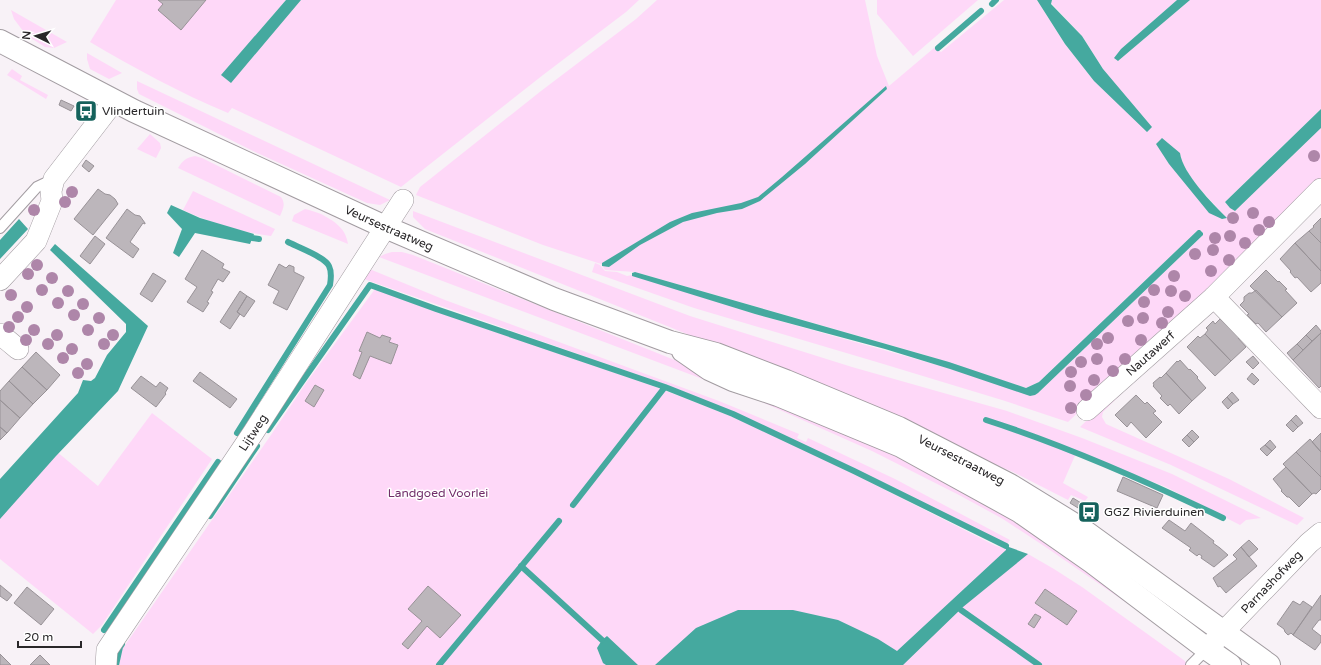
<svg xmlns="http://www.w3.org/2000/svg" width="1321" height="665" font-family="'Varela Round',sans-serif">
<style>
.green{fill:#fed8f8;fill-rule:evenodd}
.water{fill:#45a99f}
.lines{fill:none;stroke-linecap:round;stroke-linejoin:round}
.stream{stroke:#45a99f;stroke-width:6}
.building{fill:#bcb6bb;stroke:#989297}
.service-casing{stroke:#a29ca1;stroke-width:12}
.minor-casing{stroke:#a29ca1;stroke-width:22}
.secondary-casing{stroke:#a29ca1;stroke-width:24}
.service{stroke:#fff;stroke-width:10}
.minor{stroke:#fff;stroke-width:21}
.secondary{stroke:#fff;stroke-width:22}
.tree{fill:#ae86a9}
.labels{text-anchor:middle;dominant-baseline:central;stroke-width:3;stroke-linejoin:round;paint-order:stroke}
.poi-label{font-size:12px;fill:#292729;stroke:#fff;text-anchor:start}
.street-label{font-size:12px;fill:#292729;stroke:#fff}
.park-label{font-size:12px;fill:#712e6a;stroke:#fff}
</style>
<rect width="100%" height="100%" fill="#f8f2f7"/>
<path class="green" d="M116 0H286L222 75 231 82 301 0H639L626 12 543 75 401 187 232 108 228 113C180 93 134 68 90 42Z
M657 0H865L877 56 889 86 934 48 941 52 1004 0H1037L1065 44 1094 81 1103 69 1082 36 1051 3 1052 0H1177L1121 49 1118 61 1190 0H1321V109L1225 202 1235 211 1321 128V180L1068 422 1002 400 880 363 694 308 592 272 595 263 600 265 605 271 617 272 627 276 632 275 755 314 1038 393 1203 235V233L1200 230H1198L1039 382 1026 388 922 354 635 272 605 270 601 264 543 245 416 195 420 187 541 91 636 19ZM1180 153C1183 176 1212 200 1226 218L1169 164Z
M877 0H978L913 56 877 14Z
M11 10 67 42 54 48 45 47 26 35 14 19Z
M87 53 122 73 109 79 90 69 87 59Z
M12 69 22 76 20 80 48 95 46 99 7 75Z
M137 81 390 200 380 205 367 203 253 151 139 94 137 89Z
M150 134 160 143 161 148 156 158 137 149Z
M195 156 202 158 281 197C286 204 283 209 280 216L178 168C183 160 186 158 195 156Z
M193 191 275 229 271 236C241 232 211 223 183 210Z
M305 209C311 210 315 212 321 214 334 221 346 228 348 244L292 221 294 215Z
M413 211 690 316 852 367 1007 411 1082 438 1172 474 1261 518 1246 520 1240 525 1166 487 1096 460 1077 451 1063 483 1088 497 1085 501 1071 495 1068 500 1013 472 682 332 425 229 413 217Z
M392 252H402L413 255 687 365 876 444 963 489 1051 543 1185 643 1047 548 1003 519 959 495 872 451 753 398 379 257 385 254Z
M367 268 445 300 719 401 799 434 797 438 806 442 808 438 895 479 1010 540 1007 545 891 486 718 406 667 385 361 278Z
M375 289 431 310 656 387 733 417 826 460 996 546 1028 554 1054 569 1082 587 1185 661 1187 665H119L121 651 273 432 306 383Z
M1127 381 1131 384 1103 412 1102 417 1106 424 1229 479 1304 518 1297 525 1171 465 1080 427Z
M152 413 212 459 102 625 93 634 0 559V502L50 446 98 486Z"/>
<path class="water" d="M286 0H301L231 83 221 75Z
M1037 0H1052L1051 4 1082 36 1103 69 1152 127 1147 132 1094 81 1065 44Z
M1177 0H1190L1118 61 1114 58 1121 49Z
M886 86 887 89 805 164 760 201 742 209 717 213 683 222 640 245 609 267 602 266V263L670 222 692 213 741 203 758 197 782 177Z
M1321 109V128L1235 211 1230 208 1225 202Z
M1162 138 1180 153C1183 174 1212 203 1227 218L1222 219 1209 213 1169 164 1156 144Z
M171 205 200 218 254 234 250 244 195 233 179 257 173 253 182 229 167 213Z
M19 219 28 229 0 259V240Z
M1198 230H1200L1203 233V235L1038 393 1035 395 1030 396 950 369 885 349 755 314 632 276V273L635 272 949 362 1026 388 1039 382Z
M55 244 148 326 118 391 56 456 0 519V479L78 393 83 380 91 381 95 378 107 355 126 332V324L50 250Z
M1006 546 1028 554 963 607 903 665H655L696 628 738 610H793L838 620 878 639 897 651 1006 550Z
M607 636 638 665H606L603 663 597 648 602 640Z"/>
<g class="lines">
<path class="stream" d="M992 4 996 0
M938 48 981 11
M252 238 259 239
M665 387 733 414 854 471 1006 546
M986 420C1067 446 1146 481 1223 518
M268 430 370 285 436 309 665 387 573 505
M237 433 330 285C331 279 332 272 329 266 325 257 298 247 288 242
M210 516 257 446
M521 566 602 640
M961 610 1039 665
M104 630 218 462
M116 665 120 647 122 644
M439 665 559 521"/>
</g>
<path class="building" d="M158 0H206L181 30 158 10 163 4Z
M61 100 74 106 71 111 59 105Z
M86 160 94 166 89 172 82 166Z
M98 189 105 194 110 195 115 199 118 204 93 235 74 219Z
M127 209 135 215 140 216 145 223V224L143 223 130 242 139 249 133 258 106 238Z
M1321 218V243L1309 231 1314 227 1313 226Z
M1309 231 1321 243V271L1295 243Z
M95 236 105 244 90 264 80 256Z
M1295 243 1321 271V283L1311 292 1297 277 1295 278 1290 272 1291 271 1280 259Z
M202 250 224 264 222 268 230 272 223 282 218 279 211 291 213 292 207 302 209 303 203 312 187 302 197 287 185 279Z
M279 264 286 268 289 265 294 267V272L304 277V278L287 310 273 303 279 291 268 285Z
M1266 270 1278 282 1279 281 1287 289 1285 290 1297 303 1282 317 1250 286Z
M153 273 166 281 152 302 140 294Z
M1256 290 1282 317 1266 332 1258 323 1256 324 1247 315 1249 314 1240 305 1244 301V297L1249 293H1252Z
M240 291 247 296 237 312 240 314 230 329 220 322Z
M247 296 255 301 244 317 237 312Z
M1220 319 1239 338H1238L1246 347 1231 361 1205 334 1208 330 1206 328 1213 321 1215 324Z
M1316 325 1321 331V333L1312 341 1306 335Z
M367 332 380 338 382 335 391 338 389 342 398 345 391 364 370 356 360 379 353 375 362 352 359 351Z
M1321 333V386L1319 388 1293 360Z
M1205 334 1231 361 1215 376 1187 347 1198 336 1200 338Z
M1306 335 1312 341 1303 350 1297 344Z
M1297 344 1303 350 1293 360 1287 353Z
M36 352 60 375 47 390 22 367Z
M1253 356 1259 363 1253 369 1246 362Z
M1180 360 1189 370 1190 369 1198 377 1197 378 1206 388 1192 401 1166 373 1177 361 1178 362Z
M22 367 47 390 33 404 9 381Z
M200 372 237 399 230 408 193 381Z
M1166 373 1192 401 1179 414 1170 404 1168 406 1160 398 1162 396 1153 386 1154 385 1153 383 1160 377 1161 378Z
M1252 373 1259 380 1254 385 1247 379Z
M141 376 156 387 160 382 168 388 165 393 166 394 156 407 131 388Z
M9 381 33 404 20 418 0 400V391Z
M315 385 324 390 314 407 305 401Z
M1232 392 1239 400 1233 404 1227 397Z
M1136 395 1145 404 1147 402 1156 411 1153 413 1162 422 1146 438 1131 422 1127 427 1115 415Z
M1227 397 1233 404 1228 409 1222 402Z
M0 400 20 418 7 433 0 427Z
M1296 415 1303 423 1298 427 1291 420Z
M1291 420 1298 427 1293 432 1286 425Z
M0 427 7 433 0 440Z
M1192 430 1199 437 1194 442 1187 435Z
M1321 433V452L1312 442Z
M1187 435 1194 442 1189 447 1182 440Z
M1310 439 1321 452V477L1296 452Z
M1270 440 1276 447 1272 451 1265 445Z
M1265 445 1272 451 1267 456 1260 449Z
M1296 452 1321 477V489L1316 494 1314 493 1312 494 1283 464Z
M1286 467 1312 494 1299 507 1289 497H1287L1281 491 1282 490 1273 479Z
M1123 477 1163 495 1157 508 1117 491Z
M1073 498 1086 506 1083 511 1070 503Z
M1169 520 1185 531 1191 523 1214 541 1213 543 1220 548 1228 555 1214 567 1201 558 1202 556 1199 554 1197 556 1189 550 1191 548 1162 528Z
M1249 540 1258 549 1249 557 1241 547Z
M1241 547 1257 566 1226 593 1220 586 1218 587 1213 578 1237 559 1233 555Z
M0 585 12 595 7 601 0 596Z
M428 586 461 615 440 638 427 626 408 649 402 644 422 621 408 609Z
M27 587 54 609 41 625 14 603Z
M1045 589 1077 611 1067 625 1035 603Z
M1321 595V620H1319L1312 629 1321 636V642L1315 650 1293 635Z
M1293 601 1300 605 1303 601 1312 607 1293 635 1291 633 1288 635 1285 632 1284 629 1277 624Z
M1035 614 1041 617 1034 628 1028 624Z
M0 654 11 665H0Z
M40 655 50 665H30Z"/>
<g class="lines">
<g class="service-casing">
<path id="service" d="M0 228 37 187 54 179
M1191 665 1207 649"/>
</g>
<g class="minor-casing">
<g id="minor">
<path d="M1321 189 1214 297 1321 408"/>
<path d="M0 280 36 241 52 201 51 191 54 179 114 101"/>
<path d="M0 334 18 349"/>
<path id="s1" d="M1087 410 1214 297"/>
<path id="s2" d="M1207 649 1309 543 1321 533"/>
<path id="s3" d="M106 665 107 650 253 433 403 200"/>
</g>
</g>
<g class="secondary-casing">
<g id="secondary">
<path id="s4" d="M0 41 134 111 385 227 554 299 670 342 716 354 786 381 899 428 1010 485 1080 528 1269 665"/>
<path d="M683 351 709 369 733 380 778 395 901 446 1019 511 1092 562 1207 649 1230 665"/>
</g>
</g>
<use href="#service" class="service"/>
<use href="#minor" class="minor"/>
<use href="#secondary" class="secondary"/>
</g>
<g class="tree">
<circle cx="1314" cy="156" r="6"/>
<circle cx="72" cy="192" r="6"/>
<circle cx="65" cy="202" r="6"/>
<circle cx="34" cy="210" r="6"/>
<circle cx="1253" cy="213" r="6"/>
<circle cx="1233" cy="218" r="6"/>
<circle cx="1269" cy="222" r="6"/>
<circle cx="1259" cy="230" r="6"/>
<circle cx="1230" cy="236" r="6"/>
<circle cx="1215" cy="238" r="6"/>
<circle cx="1245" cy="243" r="6"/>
<circle cx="1213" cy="250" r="6"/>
<circle cx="1195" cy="254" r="6"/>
<circle cx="1229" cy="260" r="6"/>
<circle cx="37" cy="265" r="6"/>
<circle cx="1211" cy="271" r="6"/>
<circle cx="28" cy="274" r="6"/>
<circle cx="1174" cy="276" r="6"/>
<circle cx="52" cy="278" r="6"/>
<circle cx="42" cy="290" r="6"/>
<circle cx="1154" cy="290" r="6"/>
<circle cx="68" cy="291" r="6"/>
<circle cx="1171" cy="291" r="6"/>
<circle cx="11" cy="295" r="6"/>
<circle cx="1185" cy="296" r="6"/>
<circle cx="1144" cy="302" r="6"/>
<circle cx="58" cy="303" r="6"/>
<circle cx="83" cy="304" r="6"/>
<circle cx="27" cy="307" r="6"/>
<circle cx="1168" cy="312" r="6"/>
<circle cx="74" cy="315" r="6"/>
<circle cx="18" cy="317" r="6"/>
<circle cx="99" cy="318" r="6"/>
<circle cx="1143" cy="318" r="6"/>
<circle cx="1128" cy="321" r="6"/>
<circle cx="1162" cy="323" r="6"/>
<circle cx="9" cy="327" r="6"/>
<circle cx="34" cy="330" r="6"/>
<circle cx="88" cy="330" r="6"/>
<circle cx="57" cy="335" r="6"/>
<circle cx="113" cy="335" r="6"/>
<circle cx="1108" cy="338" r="6"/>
<circle cx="26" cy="340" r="6"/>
<circle cx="1141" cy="340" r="6"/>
<circle cx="48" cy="344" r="6"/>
<circle cx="104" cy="344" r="6"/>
<circle cx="1097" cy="344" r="6"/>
<circle cx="72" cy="349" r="6"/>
<circle cx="63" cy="358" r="6"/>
<circle cx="1097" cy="359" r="6"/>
<circle cx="1125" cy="359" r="6"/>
<circle cx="1081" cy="362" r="6"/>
<circle cx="87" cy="364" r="6"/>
<circle cx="1113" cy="371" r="6"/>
<circle cx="1071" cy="372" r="6"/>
<circle cx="78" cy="373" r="6"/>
<circle cx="1094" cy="380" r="6"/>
<circle cx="1070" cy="386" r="6"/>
<circle cx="1086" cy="395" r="6"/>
<circle cx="1071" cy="408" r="6"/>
</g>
<defs>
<g id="bus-square" transform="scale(1.15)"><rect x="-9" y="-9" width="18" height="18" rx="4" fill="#15625c" stroke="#fff"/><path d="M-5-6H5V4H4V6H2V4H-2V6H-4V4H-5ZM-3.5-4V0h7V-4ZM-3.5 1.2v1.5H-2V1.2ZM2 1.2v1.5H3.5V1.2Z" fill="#fff"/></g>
</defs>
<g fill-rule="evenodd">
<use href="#bus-square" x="86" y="111"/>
<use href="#bus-square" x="1089" y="512"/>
</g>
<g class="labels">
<g class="poi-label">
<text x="102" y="111">Vlindertuin</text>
<text x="1104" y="512">GGZ Rivierduinen</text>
</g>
<g class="street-label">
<text stroke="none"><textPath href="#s4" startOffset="432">Veursestraatweg</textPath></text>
<text stroke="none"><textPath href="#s1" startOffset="85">Nautawerf</textPath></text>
<text stroke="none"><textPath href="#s3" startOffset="277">Lijtweg</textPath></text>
<text stroke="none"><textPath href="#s4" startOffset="1050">Veursestraatweg</textPath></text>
<text stroke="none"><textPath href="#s2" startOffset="93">Parnashofweg</textPath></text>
</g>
<g class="park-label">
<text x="438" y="493">Landgoed Voorlei</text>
</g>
</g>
<g transform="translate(36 36) rotate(275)" stroke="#ffffff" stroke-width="3" paint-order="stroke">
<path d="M0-3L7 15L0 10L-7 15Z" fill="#292729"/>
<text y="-6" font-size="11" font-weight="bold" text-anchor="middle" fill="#292729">N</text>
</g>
<path d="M18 641v6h63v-6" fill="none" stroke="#292729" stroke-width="2"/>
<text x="24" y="641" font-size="12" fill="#292729" stroke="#ffffff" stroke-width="3" paint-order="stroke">20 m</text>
</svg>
